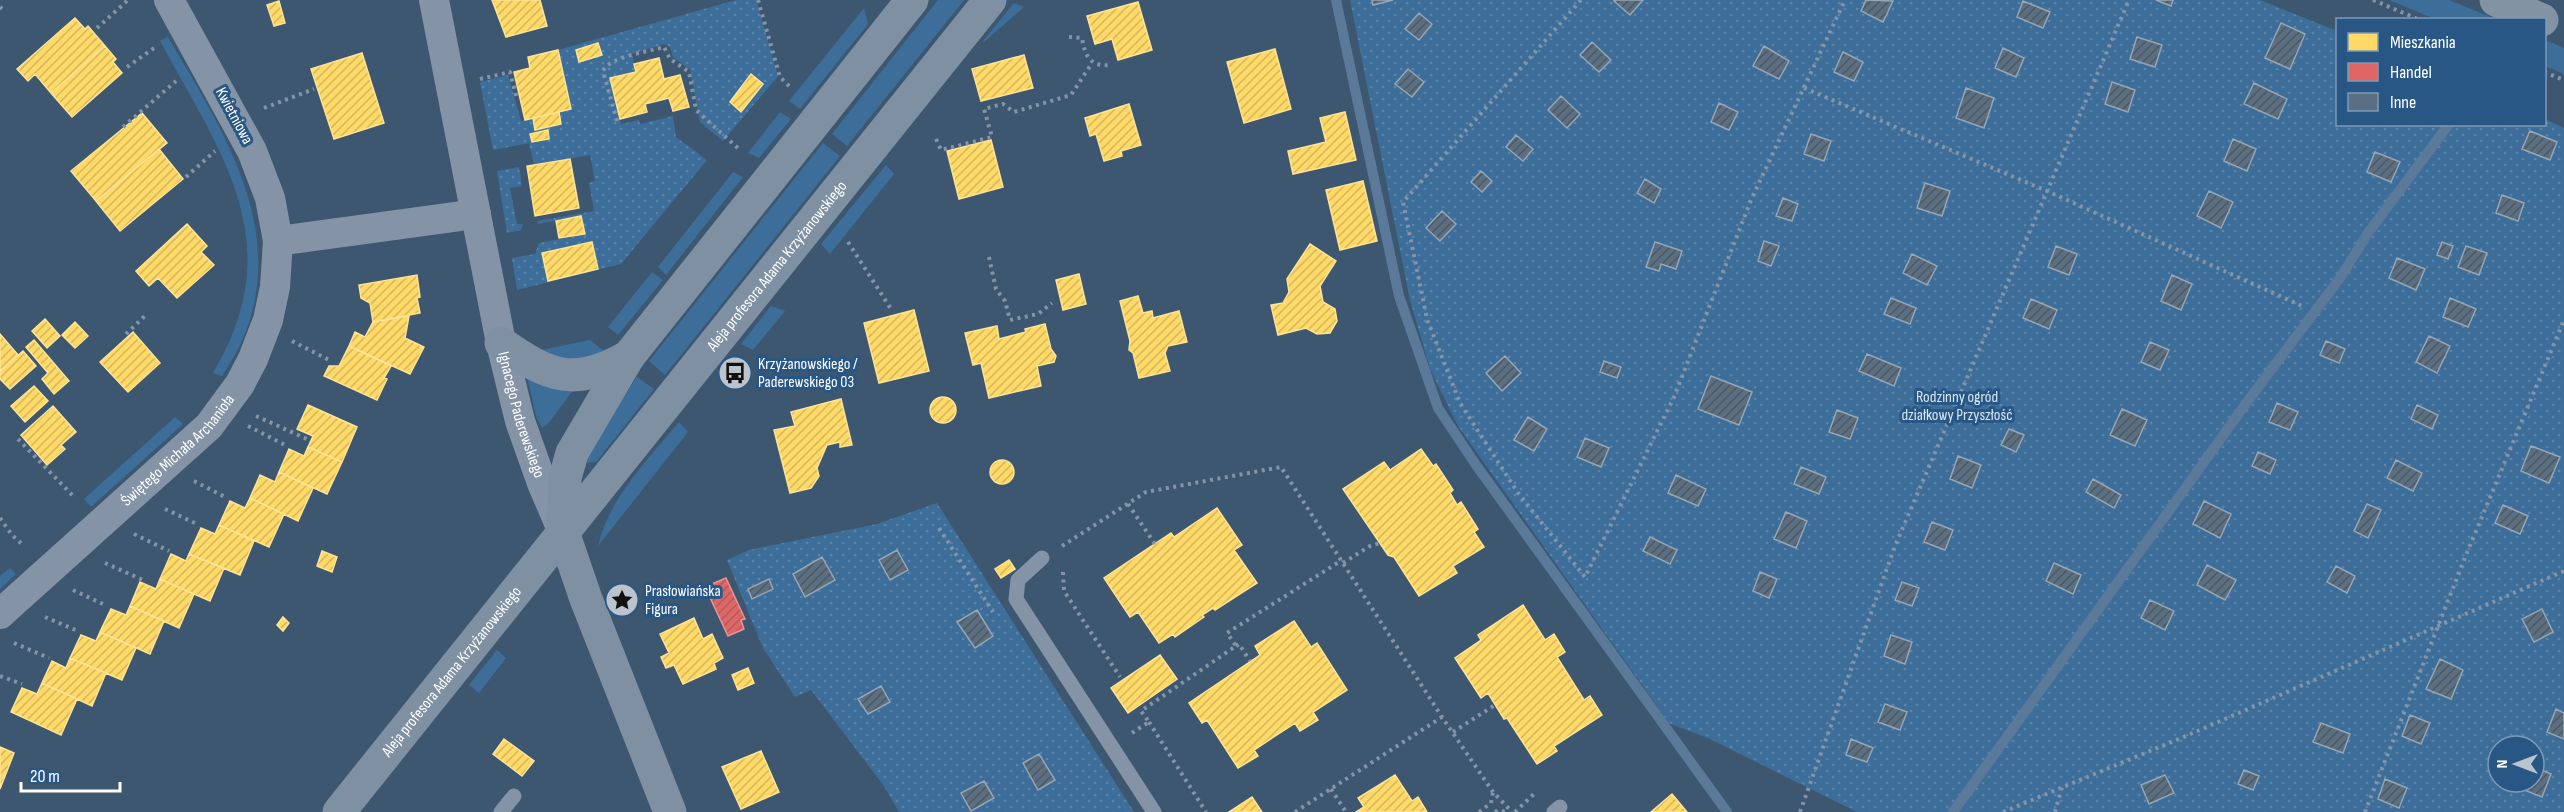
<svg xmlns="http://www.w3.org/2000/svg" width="2564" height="812" font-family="'Sofia Sans Condensed',sans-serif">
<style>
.green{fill:#3d6e9a}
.garden{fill:url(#garden-dots);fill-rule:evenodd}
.homes{fill:url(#homes-hatch);stroke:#ffe494;stroke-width:1.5}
.shops{fill:url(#shops-hatch);stroke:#e99494;stroke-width:1.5}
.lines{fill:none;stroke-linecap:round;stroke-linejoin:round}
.stream{stroke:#5b7a9a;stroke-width:10}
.building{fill:url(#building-hatch);stroke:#97a6b4;stroke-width:1.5}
.path{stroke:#8494a6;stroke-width:4;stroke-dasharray:3 4.5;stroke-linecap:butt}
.lane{stroke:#8494a6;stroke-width:15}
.street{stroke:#8494a6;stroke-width:30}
.secondary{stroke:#7e90a1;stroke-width:33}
.primary{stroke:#8293a3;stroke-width:33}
.labels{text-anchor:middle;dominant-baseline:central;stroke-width:6;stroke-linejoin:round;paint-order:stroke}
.street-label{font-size:16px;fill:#fff;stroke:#285785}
.poi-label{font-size:16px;fill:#fff;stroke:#285785;text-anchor:start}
.park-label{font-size:16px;fill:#d6e7f6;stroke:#285785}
</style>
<defs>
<pattern id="garden-dots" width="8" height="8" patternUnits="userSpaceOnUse" patternTransform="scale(1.5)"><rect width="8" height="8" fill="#3d6e9a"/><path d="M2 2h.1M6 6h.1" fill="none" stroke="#5a84a9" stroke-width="1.8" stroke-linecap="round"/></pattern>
<pattern id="homes-hatch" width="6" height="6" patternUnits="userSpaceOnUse" patternTransform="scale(1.5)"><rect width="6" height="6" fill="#ffd966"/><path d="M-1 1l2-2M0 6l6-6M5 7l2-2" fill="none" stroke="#d2b660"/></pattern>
<pattern id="shops-hatch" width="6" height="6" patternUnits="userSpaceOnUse" patternTransform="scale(1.5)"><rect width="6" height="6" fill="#e06666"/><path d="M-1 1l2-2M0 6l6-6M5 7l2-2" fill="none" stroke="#ac5d5d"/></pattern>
<pattern id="building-hatch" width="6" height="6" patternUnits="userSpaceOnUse" patternTransform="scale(1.5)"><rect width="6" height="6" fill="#5a6f82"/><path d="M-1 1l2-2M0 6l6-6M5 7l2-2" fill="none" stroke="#51585f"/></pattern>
</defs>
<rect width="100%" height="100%" fill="#3d5770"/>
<path class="green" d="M938 0H964L847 146 832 134Z
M2389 0H2449L2496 19H2435Z
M1014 3 1024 7 984 42 983 41Z
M864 8 868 24 800 109 789 101Z
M168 37C220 126 286 224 246 331 240 347 231 362 222 376L213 373C290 243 223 157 160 41Z
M2545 40 2564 48V74L2545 66Z
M780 112 791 119 759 158 748 153Z
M823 143 840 156 665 375 649 361Z
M886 165 894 174 830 254 821 244Z
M733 172 743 177 666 275 658 267Z
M652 272 663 280 618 335 608 327Z
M771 306 785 311 753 350 741 344Z
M590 340 604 351 576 362 536 351Z
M527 376 573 390 548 424 542 428 536 416Z
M637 377 654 389 596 462 586 463 585 456Z
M175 417 183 424 91 507 84 499Z
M679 422 688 432 598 546C610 496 648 460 679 422Z
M10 568 16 574 0 589V576Z
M497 650 506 658 479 693 469 685Z"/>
<path class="garden" d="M736 0H756L778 76 723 141 700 122 690 70 673 57 670 47 664 44 632 54 636 72 610 79 621 124 639 120 640 124 673 116 676 137 707 160 621 264 517 290 512 258 535 254 539 243 585 234 581 216 538 224 537 221 594 211 589 183 595 181 590 155 534 165 529 143 493 150 480 82 508 75 521 121 533 118 536 130 561 124 559 112 571 109 558 50Z
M1350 0H2260L2337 31 2338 124H2544L2545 119 2564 128V812H1857L1710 739 1669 723 1458 426 1430 369 1410 300ZM2498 746H2534V782H2498Z
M519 167 522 186 510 188 517 224H523L521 230 507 233 497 171Z
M937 503 1134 812H899L884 786 811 690 795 697 763 648 727 560 749 550 877 524Z"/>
<path class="homes" d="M492 0H540L547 26 506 37Z
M279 1 285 23 274 26 267 5Z
M1138 2 1152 50 1118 60 1112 39 1095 44 1087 16Z
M75 18 85 29 88 26 105 46 51 93 35 74 28 81 17 69Z
M598 43 602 55 579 62 576 50Z
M105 46 116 59 113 62 122 73 72 117 51 93Z
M1275 49 1291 109 1244 123 1227 62Z
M558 50 571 109 525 120 514 72 530 68 528 57Z
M362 53 384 123 334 139 311 69Z
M1024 55 1033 88 981 101 972 69Z
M659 58 664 79 680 75 689 107 673 111 669 98 645 104 647 112 620 119 610 78 636 72 634 64Z
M751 74 763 84 741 112 730 102Z
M1129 104 1141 145 1121 151 1122 156 1104 161 1096 134 1090 136 1085 118Z
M559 112 561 124 535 130 533 118Z
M1345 112 1356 160 1293 174 1288 151 1326 142 1320 118Z
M142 113 167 143 96 201 71 171Z
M548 130 549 139 532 142 530 134Z
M991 140 1003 187 959 199 947 151Z
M159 149 183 179 120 231 96 201Z
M570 159 579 208 535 216 527 166Z
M1363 181 1377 241 1340 250 1326 190Z
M581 216 585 234 559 238 556 221Z
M187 224 207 246 201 252 214 265 177 298 158 278 149 286 136 271Z
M592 242 598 269 548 281 542 253Z
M1310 244 1336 261 1320 286 1323 302 1335 309 1337 321 1330 333 1317 334 1306 328 1278 335 1271 305 1283 303 1289 292 1287 279Z
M1079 274 1086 304 1063 310 1056 280Z
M417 275 420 297 417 298 420 313 373 322 370 303 361 298 359 285Z
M1138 296 1143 313 1152 311 1153 318 1179 311 1187 342 1168 346 1165 353 1170 371 1139 378 1133 353 1129 350 1130 341 1120 301Z
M914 310 929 371 879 383 864 323Z
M409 316 405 338 424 347 410 374 349 346 355 332 365 337 373 322Z
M45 319 60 336 47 348 32 331Z
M75 322 88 336 75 348 62 335Z
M1045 324 1051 349 1056 356 1054 362 1037 366 1041 386 989 398 981 363 973 365 965 333 997 326 999 339 1026 332 1025 329Z
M133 332 160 363 128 392 100 362Z
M0 334 18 355 0 371Z
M34 340 69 381 54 394 42 379 48 373 26 347Z
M349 346 391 366 384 378 387 379 377 400 324 376 329 366H339Z
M23 351 36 366 10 389 0 379V371Z
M34 386 48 401 25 422 11 406Z
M930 410a13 13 0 1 1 26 0a13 13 0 1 1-26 0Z
M841 399 852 445 840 447V442L827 445 817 468 819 476 811 488 790 493 774 430 795 426 791 412Z
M308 405 357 427 342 462 308 447 313 436 297 429Z
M53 406 76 432 61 445 65 449 47 465 21 435Z
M308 447 342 462 327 494 279 472 289 449 304 456Z
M1421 449 1433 466 1436 464 1453 490 1450 493 1457 505 1461 502 1478 529 1474 532 1484 547 1453 566 1457 573 1419 596 1394 557 1388 555 1343 489 1384 462 1390 470Z
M990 472a12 12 0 1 1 24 0a12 12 0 1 1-24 0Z
M279 472 313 488 298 521 250 498 260 475 275 482Z
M250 498 284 514 269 547 219 525 230 501 245 508Z
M1217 508 1242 545 1234 550 1257 583 1215 610 1213 608 1202 615 1204 617 1175 637 1173 634 1159 643 1138 612 1130 617 1104 578 1171 533 1174 537Z
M219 525 254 541 240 575 189 554 201 528 215 534Z
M322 551 337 557 332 572 317 566Z
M171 554 186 561 189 554 224 568 210 601 160 579Z
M1009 560 1015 569 1001 578 995 569Z
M160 579 194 594 179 628 130 606 140 582 156 589Z
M1523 605 1545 640 1554 634 1565 652 1557 657 1584 700 1590 696 1602 715 1554 746 1557 751 1537 764 1507 718 1504 719 1488 693 1481 698 1455 658 1481 640 1478 635Z
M130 606 164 621 150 654 100 632 111 609 126 615Z
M283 617 289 623 283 631 277 625Z
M694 618 703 639 712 634 723 658 714 663 716 669 683 684 674 665 666 668 661 657 669 653 660 634Z
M1294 621 1311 647 1317 643 1347 690 1313 712 1318 720 1300 731 1295 723 1254 750 1258 756 1238 768 1207 720 1202 723 1189 703 1260 655 1255 646Z
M100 632 136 648 122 680 70 658 81 635 96 641Z
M1160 655 1177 679 1128 713 1111 688Z
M70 658 106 673 92 706 42 683 52 661 66 668Z
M748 668 754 683 738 690 732 675Z
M42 683 77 699 61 735 11 712 22 688 37 694Z
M504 739 534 761 522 776 493 754Z
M0 747 14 753 0 789Z
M761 751 779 792 741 809 722 767Z
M1395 775 1412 801 1418 797 1427 812H1356L1364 807 1358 798Z
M1672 794 1687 812H1651Z
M1252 797 1262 812H1229Z"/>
<path class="shops" d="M726 578 745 619 741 620 744 629 728 636 705 587Z"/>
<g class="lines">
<path class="stream" d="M1336 0 1399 296 1438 408 1476 465 1727 812
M1953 812 2247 402 2340 278 2368 233 2449 124"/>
</g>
<path class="building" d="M1372 0H1393L1373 5Z
M1616 0H1643L1630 15 1614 1Z
M1866 0 1893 1 1883 22 1861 11Z
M2156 0H2173L2171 6Z
M2023 1 2050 12 2043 28 2017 17Z
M1419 13 1432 24 1419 40 1405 29Z
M2281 23 2305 34 2290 69 2265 58Z
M2137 37 2162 45 2155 67 2130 59Z
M1592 42 1611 60 1599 72 1580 55Z
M1764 46 1789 61 1779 79 1753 66Z
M2003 48 2024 58 2016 77 1995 68Z
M1843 52 1863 62 1854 81 1834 72Z
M1408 69 1424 82 1412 97 1395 84Z
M2112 82 2135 90 2128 112 2105 104Z
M2254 83 2287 99 2278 119 2244 104Z
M1966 88 1994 98 1984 128 1956 118Z
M1561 96 1580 114 1567 128 1548 110Z
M1719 103 1738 112 1729 130 1711 122Z
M2530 131 2557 142 2550 160 2522 149Z
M1811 134 1831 141 1824 161 1804 154Z
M1516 135 1533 149 1523 161 1506 147Z
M2233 139 2256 149 2247 171 2224 161Z
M2375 152 2400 162 2391 182 2367 172Z
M1481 171 1492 181 1482 192 1471 182Z
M1645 179 1661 189 1654 203 1637 193Z
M1925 183 1950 191 1942 216 1917 208Z
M2209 191 2233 202 2221 228 2197 216Z
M2502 195 2524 203 2518 221 2496 213Z
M1783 198 1798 204 1792 221 1776 216Z
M1442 211 1456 224 1440 241 1426 228Z
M1764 241 1779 246 1771 266 1758 261Z
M1655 242 1682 251 1676 269 1661 264 1659 271 1646 267Z
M2442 242 2453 246 2448 259 2437 255Z
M2056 246 2077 254 2069 275 2048 267Z
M2466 246 2487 253 2479 275 2458 267Z
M1912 254 1937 266 1927 285 1903 273Z
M2397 258 2425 269 2416 290 2389 278Z
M2172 275 2192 284 2181 310 2161 301Z
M1891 298 1916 308 1910 324 1884 314Z
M2450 298 2476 309 2468 327 2443 317Z
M2031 299 2057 310 2049 329 2023 318Z
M2429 336 2450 346 2437 373 2416 362Z
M2326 341 2345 349 2339 363 2320 355Z
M2150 342 2169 350 2160 370 2141 362Z
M1867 354 1901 368 1894 386 1859 371Z
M1505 356 1521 373 1502 391 1486 373Z
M1604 361 1621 367 1617 378 1600 372Z
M1711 376 1752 392 1739 425 1698 409Z
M2277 403 2298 412 2290 430 2269 422Z
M2417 405 2438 415 2432 429 2411 419Z
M2122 409 2147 420 2135 446 2110 435Z
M1837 410 1858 418 1850 439 1829 432Z
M1528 417 1547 429 1534 451 1514 440Z
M2009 429 2024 435 2016 452 2001 445Z
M1585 438 1609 448 1601 467 1577 457Z
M2531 446 2560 457 2549 483 2521 471Z
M2258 452 2276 460 2270 474 2252 466Z
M1958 456 1981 465 1972 488 1950 479Z
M2396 460 2422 473 2413 491 2387 478Z
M1801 467 1826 477 1819 494 1794 484Z
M1676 475 1706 489 1698 506 1668 493Z
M2093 479 2121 495 2114 508 2086 492Z
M2204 501 2231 514 2220 538 2193 524Z
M2367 504 2381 510 2368 538 2354 531Z
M2503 505 2528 516 2520 534 2495 523Z
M1786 512 1807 521 1796 548 1774 539Z
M1932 522 1953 530 1945 550 1924 542Z
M1650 537 1677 550 1670 564 1643 551Z
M897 550 908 570 890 580 879 560Z
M822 557 835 580 805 597 793 574Z
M2054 563 2081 575 2073 594 2046 581Z
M2207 565 2236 580 2225 600 2197 585Z
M2336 566 2355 576 2347 593 2327 582Z
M1760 572 1777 579 1769 598 1753 591Z
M769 579 773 589 752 599 748 589Z
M1902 582 1919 588 1912 606 1895 600Z
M2150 600 2174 611 2165 630 2141 618Z
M2542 609 2553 632 2534 642 2522 619Z
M977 610 993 636 975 648 957 622Z
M1891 635 1912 642 1905 664 1884 656Z
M2440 659 2463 670 2451 699 2426 689Z
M881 686 890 702 868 714 858 699Z
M1885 704 1907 712 1900 730 1878 722Z
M2556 709 2564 713V739L2547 732Z
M2410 715 2430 723 2421 744 2402 736Z
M2321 723 2350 734 2343 753 2313 742Z
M1851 739 1873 748 1867 762 1846 755Z
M1039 754 1055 780 1038 790 1023 763Z
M2534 767 2551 774 2542 797 2522 789 2525 782H2534Z
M2244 770 2259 776 2253 790 2238 784Z
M2165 775 2174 793 2149 804 2141 785Z
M2385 779 2407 788 2399 808 2378 799Z
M984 781 994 798 971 811 961 793Z"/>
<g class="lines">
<path class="path" d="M758 0 780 77 791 88
M1581 0 1403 202 1427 319 1460 403 1518 493 1585 577 1674 397 1751 200 1845 0
M2373 0 2420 20
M0 7 2 9
M97 28 128 0
M1069 37 1082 38C1085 56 1090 67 1110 65
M127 67 157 46
M2544 72 2564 80
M480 79 510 72 517 99
M1804 88 2047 191 2302 306
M264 108 314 89
M617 121 603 71C610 56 648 52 664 47L670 59 689 72 696 110 741 151
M123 127 176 81
M936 139 941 150 992 137 984 109 1003 104 1014 112 1071 95 1092 63
M186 177 215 151
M848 242 891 309
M989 257 996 289 1005 301 1010 320 1038 314 1052 303
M126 334 147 314
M292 341 329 360
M256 416 307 439
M248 426 287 446
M18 439 75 498
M194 481 225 497
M1128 504 1155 544
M165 509 197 524
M0 518 12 535 24 546
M939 528 993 612
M134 534 169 551
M1062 546 1146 492 1281 467 1442 717 1493 792 1512 812
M105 563 145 581
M1343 563 1370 546 1380 543
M1063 572 1064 591 1120 677
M73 590 105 605
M45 617 78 631
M14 643 49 658
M1236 646 1239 644 1250 661
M0 676 22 684
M1149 722 1206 812
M1453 732 1495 705
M1132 733 1149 722 1141 711 1236 646 1227 633 1342 560
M1331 789 1346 812
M1295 812 1442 717
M1479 812 1491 803 1493 792
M1495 812 1498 810 1506 812
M1515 812 1534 794
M1800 812 1895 546 2129 0
M2003 812 2186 736 2564 571
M2055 812 2062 787
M2365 812 2466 555 2564 320"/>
<path class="lane" d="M1042 558 1018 580 1016 599 1154 812
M501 812 514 796
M1554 812 1560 807"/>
<g class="street">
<path id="s1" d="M434 0 501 343 520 421 542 483 563 532"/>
<path d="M278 241 476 214"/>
<path id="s2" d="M0 614 209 426 240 384 253 359 268 320 275 287 278 241 270 198 252 151 169 0"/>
</g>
<g class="secondary">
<path d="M501 343C550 378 576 387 629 356"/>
<path id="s3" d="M339 812 990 0"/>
<path d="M670 812 586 599 563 532 565 478 572 453 629 356 912 0"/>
</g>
<path class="primary" d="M2496 0 2542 20"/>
</g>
<defs>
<g id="bus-disc" transform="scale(1.725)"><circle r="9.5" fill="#bbc4cd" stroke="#285785"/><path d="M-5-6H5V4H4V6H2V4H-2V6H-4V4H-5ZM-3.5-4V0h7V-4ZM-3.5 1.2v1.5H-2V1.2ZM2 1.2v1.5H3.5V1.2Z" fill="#111"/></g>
<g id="sight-disc" transform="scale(1.725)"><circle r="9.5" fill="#bbc4cd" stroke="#285785"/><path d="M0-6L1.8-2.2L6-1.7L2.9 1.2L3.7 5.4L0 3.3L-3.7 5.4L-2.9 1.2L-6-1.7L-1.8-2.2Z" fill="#111"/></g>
</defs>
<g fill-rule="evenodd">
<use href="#bus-disc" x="735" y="373"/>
<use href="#sight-disc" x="622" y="600"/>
</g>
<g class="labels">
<g class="street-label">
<text transform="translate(234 116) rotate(62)">Kwietniowa</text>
<text stroke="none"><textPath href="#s3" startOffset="700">Aleja profesora Adama Krzyżanowskiego</textPath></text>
<text stroke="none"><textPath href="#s1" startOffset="424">Ignacego Paderewskiego</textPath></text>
<text stroke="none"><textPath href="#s2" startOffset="242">Świętego Michała Archanioła</textPath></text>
<text stroke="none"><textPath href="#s3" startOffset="180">Aleja profesora Adama Krzyżanowskiego</textPath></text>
</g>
<g class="poi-label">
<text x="758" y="364">Krzyżanowskiego /<tspan x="758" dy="18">Paderewskiego 03</tspan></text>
<text x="645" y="591">Prasłowiańska<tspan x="645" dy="18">Figura</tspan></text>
</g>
<g class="park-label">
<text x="1957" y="397">Rodzinny ogród<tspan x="1957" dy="18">działkowy Przyszłość</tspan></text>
</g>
</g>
<rect x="2336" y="18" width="210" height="108" fill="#285785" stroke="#7e9ab6" stroke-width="1.5"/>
<rect x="2348" y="33" width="30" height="18" fill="#ffd966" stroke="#7e9ab6" stroke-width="1.5"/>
<text x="2390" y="48" font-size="18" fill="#ffffff">Mieszkania</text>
<rect x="2348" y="63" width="30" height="18" fill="#e06666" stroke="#7e9ab6" stroke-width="1.5"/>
<text x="2390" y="78" font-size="18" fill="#ffffff">Handel</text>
<rect x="2348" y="93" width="30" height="18" fill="#5a6f82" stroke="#7e9ab6" stroke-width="1.5"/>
<text x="2390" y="108" font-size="18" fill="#ffffff">Inne</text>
<g transform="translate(2516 764) rotate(270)"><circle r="28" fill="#285785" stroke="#7e9ab6" stroke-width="1.5"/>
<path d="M0-4.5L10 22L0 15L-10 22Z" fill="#bbc4cd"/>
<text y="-9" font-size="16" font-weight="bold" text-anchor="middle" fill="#ffffff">N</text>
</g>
<path d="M21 782v9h99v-9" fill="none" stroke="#ffffff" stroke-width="3"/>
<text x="30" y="782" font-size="18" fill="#ffffff" stroke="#285785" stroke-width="4.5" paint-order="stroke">20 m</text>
</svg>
